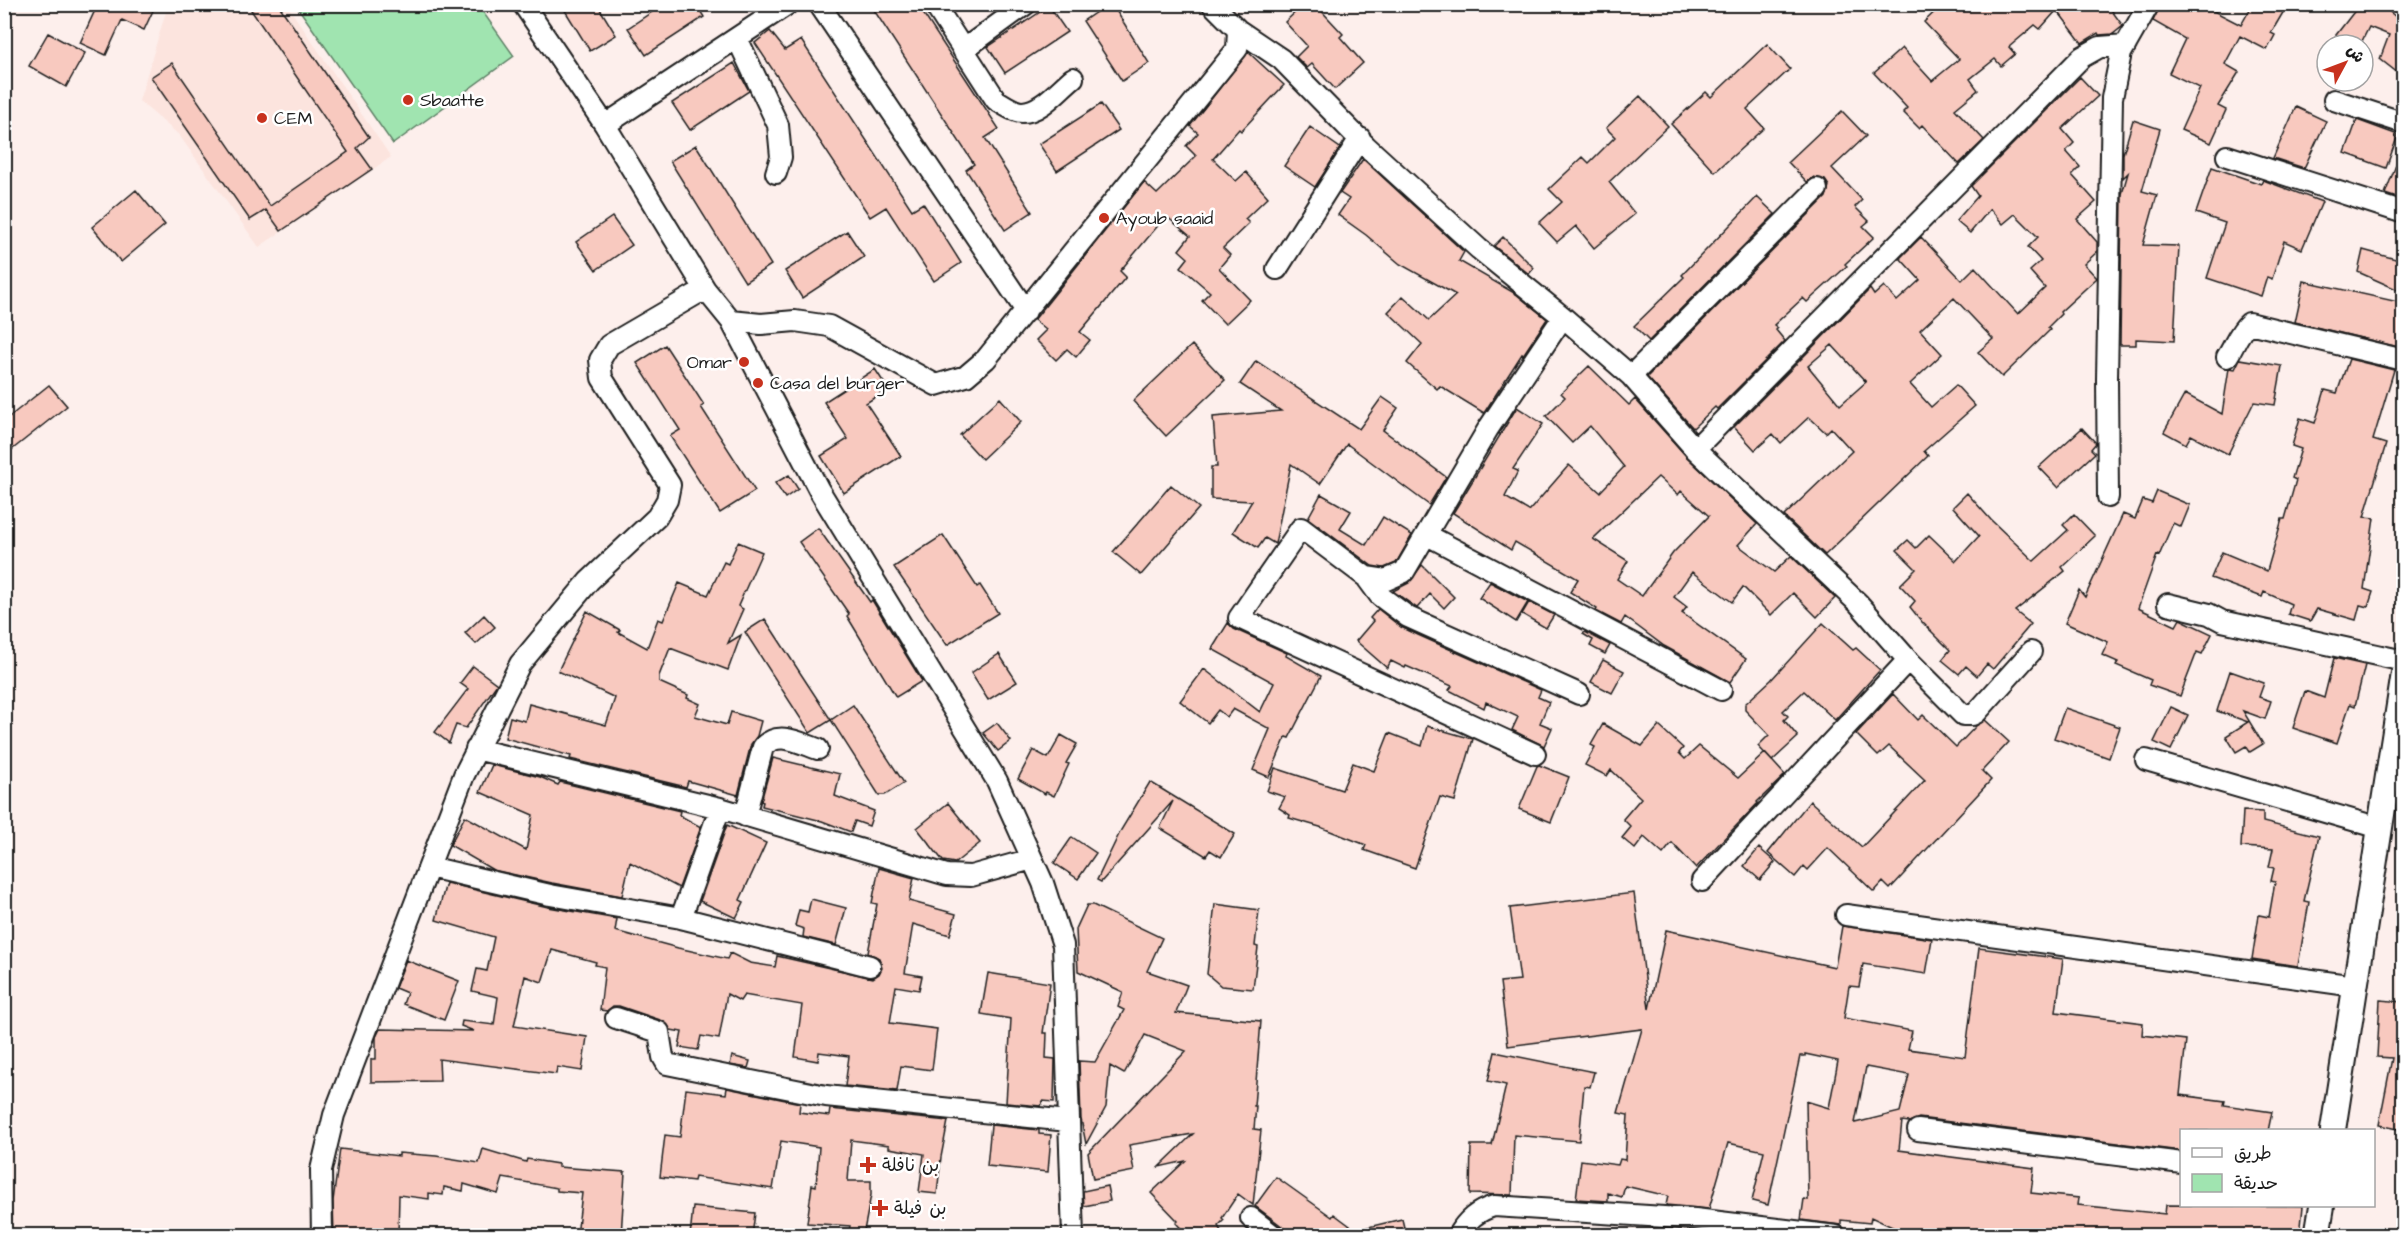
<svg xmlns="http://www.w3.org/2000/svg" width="2408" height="1240" font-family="'Architects Daughter','Playpen Sans Arabic',sans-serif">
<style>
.built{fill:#fce4de}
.green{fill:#a0e4b0;stroke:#5e8066;stroke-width:1.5}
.building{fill:#f8c9bf;stroke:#1c1c1c;stroke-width:1.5;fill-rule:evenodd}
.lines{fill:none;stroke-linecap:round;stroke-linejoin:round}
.minor-casing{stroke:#1c1c1c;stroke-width:24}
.major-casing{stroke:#1c1c1c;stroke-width:28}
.minor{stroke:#fff;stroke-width:20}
.major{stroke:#fff;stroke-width:24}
.poi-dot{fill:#c8321e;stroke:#fff;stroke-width:2}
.labels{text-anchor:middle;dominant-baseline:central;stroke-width:5;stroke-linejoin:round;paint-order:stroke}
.poi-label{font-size:18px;fill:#1c1c1c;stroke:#fff;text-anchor:start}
</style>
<rect width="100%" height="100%" fill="#fdefec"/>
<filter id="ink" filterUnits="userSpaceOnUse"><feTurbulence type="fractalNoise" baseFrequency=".0167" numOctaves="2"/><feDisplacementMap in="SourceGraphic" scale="12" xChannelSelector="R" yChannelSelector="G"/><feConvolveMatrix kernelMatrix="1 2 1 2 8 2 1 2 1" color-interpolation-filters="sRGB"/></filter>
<g filter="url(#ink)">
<path class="built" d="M168 5H287L391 157 259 247 179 135 139 101Z"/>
<path class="green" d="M296 5H478L514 56 393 144Z"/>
<path class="building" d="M88 4H156L144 30 122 20 106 55 80 43 96 8Z
M261 4H278L369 137 357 148 372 169 281 231 266 210 250 220 151 77 172 63 270 206 348 152 251 10Z
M561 4H597L616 35 590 51Z
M664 4H696L704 17 646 55 628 28Z
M870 4H917L999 129 985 138 1032 212 1005 230 966 170 974 164Z
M1108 4H1112L1149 63 1122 81 1083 21Z
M1304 4H1315L1343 34 1340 37 1363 63 1335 89 1312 64 1307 68 1296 57 1307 46 1285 22Z
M1943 4H2107L2123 26 2113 34 2099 35 2098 33 2082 43 2057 10 2040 29 2035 25 2009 47 2015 54 2001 66 1995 59 1970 79 1978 90 1955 109 1984 140 1959 164 1922 125 1919 128 1903 112 1907 108 1874 73 1902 48 1932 81 1959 59 1924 22Z
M2161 4H2200L2241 25 2253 4H2288L2271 33 2275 35 2267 50 2240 36 2225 64 2239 72 2218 106 2226 110 2211 143 2181 130 2200 88 2169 73 2185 39 2153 21Z
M2360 4H2380L2396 17 2400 4H2403V77L2380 59 2389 35 2369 27 2360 45H2348L2336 35Z
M1049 6 1067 32 1005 73 988 47Z
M770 31 785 50 801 40 912 210 923 203 961 263 934 281 886 207 870 217 755 43Z
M48 33 85 53 66 87 29 66Z
M1767 44 1790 69 1747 109 1764 128 1715 172 1671 124 1706 92 1711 97Z
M1248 52 1284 85 1241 131 1239 129 1213 159 1236 181 1246 172 1268 197 1245 219 1249 223 1223 248 1230 255 1219 268 1250 300 1225 324 1202 300 1210 292 1181 267 1188 258 1179 250 1190 236 1166 216 1120 271 1126 277 1080 332 1090 340 1076 357 1067 349 1056 360 1036 340 1046 330 1034 320 1144 182 1157 194 1196 156 1186 146 1198 133 1190 126Z
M734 63 749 91 690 130 672 103Z
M2080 77 2098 96 2062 129 2074 143 2066 151 2080 167 2072 175 2096 202 2077 219 2097 242V252L2084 264 2097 278 2060 312 2061 314 2048 327 2050 330 2002 377 1978 352 1993 339 1954 298 1920 330 1942 354 1910 384 1931 407 1956 385 1975 406 1924 451 1928 456 1825 555 1784 516 1852 451 1831 428 1826 433 1809 417 1781 443 1773 434 1755 450 1734 427 1870 289 1874 295 1884 286 1897 301 1920 280 1900 258 1921 237 1962 280 1975 267 2018 314 2045 288 2030 271 2041 261 2028 247 2038 237 2015 214 2003 224 1990 209 1970 233 1956 221 1978 196 1971 186ZM1832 345 1866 382 1840 405 1808 366Z
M1640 96 1668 126 1609 182 1635 214 1594 248 1576 226 1557 242 1539 223 1562 202 1549 189 1583 157 1589 163 1615 137 1606 128Z
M1101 104 1119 130 1057 171 1039 144Z
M2296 107 2326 121 2304 168 2273 158Z
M1842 111 1866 136 1832 168 1862 200 1855 207 1869 221 1863 226 1874 237 1845 264 1847 266 1807 302 1803 298 1774 325 1778 328 1776 330 1785 341 1717 409 1715 407 1693 428 1647 377 1826 197 1829 186 1825 180 1814 177 1807 182 1788 162Z
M2133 120 2160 129 2142 191 2157 195 2143 245 2179 246 2174 341 2136 339V345H2120L2122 194 2128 173 2123 178V154Z
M2357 120 2398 135 2386 168 2345 153Z
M1310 127 1340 148 1315 187 1284 166Z
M696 145 771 265 745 282 670 161Z
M2402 149 2403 150V200L2385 194Z
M1363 159 1464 252 1459 261 1516 294 1547 319 1523 355 1522 354 1484 413 1440 386 1437 389 1407 363 1422 344 1388 312 1403 296 1429 320 1456 295 1400 264 1366 235 1338 215 1349 199 1340 193Z
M2212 167 2261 184 2263 180 2322 202 2302 249 2284 241 2272 279 2267 277 2261 296 2207 278 2225 223 2196 213Z
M136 190 165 225 121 262 92 227Z
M1757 197 1775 214 1649 341 1634 326 1684 277 1682 275Z
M612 217 632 245 596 270 576 242Z
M847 231 864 257 802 298 785 271Z
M1503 237 1534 268 1529 274 1494 246Z
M2363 250 2403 261V292L2358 272Z
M2304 281 2403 303V348L2295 322Z
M665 345 704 405 701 407 755 491 720 513 670 436 680 430 637 363Z
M1192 345 1225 380 1166 436 1133 401Z
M2240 359 2282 366 2275 405 2254 402 2228 454 2191 435 2186 444 2164 432 2185 394 2222 414 2229 368 2235 369Z
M2349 359 2394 370 2373 440 2386 444 2364 517 2374 518 2364 589 2373 592 2368 607 2360 605 2356 620 2317 609 2310 621 2288 614 2291 604 2264 592 2262 597 2211 578 2222 552 2267 571 2282 519H2285L2296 480 2292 478 2301 449 2292 446 2300 418 2315 423 2325 390 2337 393Z
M1256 361 1359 429 1382 397 1398 408 1383 430 1446 477 1429 505 1347 444 1320 484 1291 464 1275 544 1265 538 1258 548 1233 532 1252 501 1211 499V467H1217L1213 417 1281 411 1240 384Z
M1589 366 1629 405 1635 399 1687 457 1757 524 1738 545 1774 572 1791 556 1835 598 1817 617 1793 593 1771 615 1743 587 1732 602 1692 572 1674 597 1687 607 1682 613 1746 659 1730 682 1664 646 1625 617 1621 624 1596 611 1597 609 1570 592 1578 579 1515 542 1511 550 1453 513 1517 407 1543 424 1513 469 1518 471 1505 497 1529 511 1569 465 1600 492 1624 467 1590 426 1572 443 1546 416 1565 397 1561 393ZM1658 477 1678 495 1681 491 1709 516 1673 553 1642 596 1617 579 1628 561 1593 539Z
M875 369 888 389 866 403 901 456 844 493 821 456 848 439 824 402Z
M49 385 67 406 4 456V421Z
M1000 398 1021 422 982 459 960 435Z
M2082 428 2096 443 2091 449 2095 453 2058 487 2039 467Z
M789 475 798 489 785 498 775 483Z
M1171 485 1199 508 1141 575 1113 552Z
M2157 491 2190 505 2181 527 2173 523 2159 556 2157 555 2138 608 2176 626 2180 619 2212 634 2202 654 2197 652 2180 696 2149 685 2151 680 2116 665 2118 662 2102 655 2108 642 2065 623 2079 590 2085 597 2123 514 2135 519 2143 500 2152 503Z
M1967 493 1991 520 2034 561 2068 530 2063 525 2074 514 2095 536 2062 567 2065 571 2015 611 2031 624 1993 669 1987 664 1977 676 1966 666 1959 674 1942 660 1950 650 1922 622 1910 607 1915 601 1900 585 1916 569 1897 550 1908 540 1916 548 1929 535 1956 561 1979 536 1953 507Z
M1321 494 1351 511 1340 529 1366 545 1383 517 1412 535 1396 563 1384 568 1372 566 1308 518Z
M818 528 870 602 872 600 922 681 896 697 847 616 849 614 799 542Z
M943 535 977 587 980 585 998 613 947 645 894 567Z
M738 542 762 552 738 606 743 609 728 643 741 635 728 670 670 648 659 676V682L688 695 687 698 700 704 695 716 727 725 731 712 761 721 757 736 751 744 738 795 688 781 686 787 570 759 571 756 505 738 510 717 525 721 529 704 606 725 615 698 558 671 587 611 620 630 618 632 647 648 658 619 663 621 679 583 708 595 724 562 728 564Z
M1422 565 1454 597 1444 608 1430 594 1417 608 1393 591 1409 583Z
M1490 582 1528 602 1516 622 1479 598Z
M1529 602 1554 615 1546 628 1522 614Z
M1378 609 1401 627 1418 635 1541 690 1538 697 1549 702 1540 723 1552 728 1544 746 1512 730 1518 717 1486 702 1484 708 1449 690 1452 686 1406 666 1405 668 1391 661 1387 668 1356 641 1373 621 1370 618Z
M484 615 495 627 476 644 465 633Z
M765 619 831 720 810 733 745 632Z
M1228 623 1234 629 1287 653 1286 656 1321 676 1289 738 1286 737 1269 777 1253 770 1270 729 1233 709 1227 717 1218 710 1208 723 1180 701 1204 669 1260 712 1274 683 1212 649Z
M1823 623 1853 650 1856 648 1880 670 1835 720 1804 691 1783 711 1788 716 1784 720 1798 737 1772 761 1758 746 1769 735 1745 710V704L1771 680Z
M1585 632 1610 645 1605 654 1590 646 1593 640 1583 634Z
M999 654 1017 682 988 700 971 673Z
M2334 658 2365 665 2355 706 2350 704 2337 743 2293 728 2305 691 2324 698Z
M1603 660 1624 671 1612 693 1591 682Z
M473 666 497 684 466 728 456 725 449 743 435 732 468 689 460 683Z
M2230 671 2264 683 2259 697 2271 701 2265 719 2243 711 2263 744 2250 752 2246 746 2236 752 2226 736 2248 722 2217 711Z
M1893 694 1918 720 1923 715 1956 747 1976 726 1985 720 2009 742 1982 771 1991 780 1890 889 1883 882 1874 892 1828 848 1808 870 1804 866 1795 877 1768 853 1810 801 1862 847 1925 780 1889 746 1878 756 1856 734Z
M853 705 904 783 885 795H879L831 720Z
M2171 707 2188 715 2171 750 2154 742Z
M2065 708 2120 727 2109 758 2054 738Z
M997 723 1011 741 998 751 983 733Z
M1603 724 1642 746 1659 726 1683 748 1679 753 1685 759 1699 746 1738 778 1765 753 1785 775 1757 802 1758 803 1696 868 1672 843 1663 854 1644 837 1635 849 1622 838 1631 827 1623 819 1641 798 1611 770 1607 776 1585 765 1595 747 1591 745Z
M1427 726 1473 739 1455 801 1440 797 1415 868 1364 850 1366 845 1320 827 1289 818 1290 815 1279 808 1285 797 1267 791 1275 768 1342 790 1353 763 1374 771 1389 733 1422 746Z
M1061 735 1077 744 1066 763 1069 764 1054 796 1046 792 1045 794 1018 779 1033 750 1048 758Z
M773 758 840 774 835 796 874 811 869 826 855 821 851 832 822 821 762 806 763 802 761 801Z
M492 765 540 777 558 785 560 782 680 811 679 815 701 827 679 888 630 862 622 896 552 883 493 870 450 845 465 816 526 850 533 815 480 792Z
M1539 765 1569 777 1551 822 1519 809 1537 766Z
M1150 782 1235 834 1221 857 1210 850 1206 856 1160 828 1173 801 1101 882 1097 880 1121 830Z
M948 803 980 843 955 863 943 861 917 828Z
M2243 811 2263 812V822L2319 836 2304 901 2309 902 2298 966 2252 959 2259 915 2269 917 2275 882 2271 881 2274 868 2269 867 2273 849 2241 847Z
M727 825 766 843 740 900 744 902 736 918 700 901Z
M1072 837 1096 853 1078 879 1054 863Z
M1759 848 1775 862 1760 880 1744 866Z
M879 868 914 878 909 901 956 914 950 935 913 924 905 973 922 976 919 990 896 986 890 1023 937 1029 932 1070 901 1066 897 1091 845 1086 849 1056 819 1052 818 1061 795 1057 802 1005 744 995 740 1001 727 994 719 1039 701 1036 698 1050 679 1047 682 1032 671 1030 663 1021 619 1006H613L607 1011 600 1010 605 967 595 965 596 962 552 950 542 982 525 976 514 1026 587 1037 582 1071 557 1067 556 1074 439 1059 440 1081 371 1082V1059H376V1037L380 1029 474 1031 461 1026 462 1021 494 1025 498 997 472 991 477 969 487 971 494 937 436 920 446 883 548 907 617 919 615 931 678 948 727 959 730 953 750 963 775 967 777 956 873 978 879 974 882 968 879 958 868 953 877 904 872 903Z
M1634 893 1649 1009 1666 930 1835 967 1842 926 1932 939 1926 974 1863 964 1859 987 1849 986 1844 1018 1912 1031 1908 1049 1965 1057 1979 948 2063 959 2056 1012 2143 1023 2142 1035 2186 1040 2180 1095 2225 1101 2224 1105 2272 1112 2268 1131H2181V1151L1919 1118 1909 1122 1902 1121 1899 1150 2034 1168 2031 1193 2079 1198 2078 1205 2165 1214 2166 1205 2303 1206 2300 1236H1927L1903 1232 1871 1217 1870 1223 1841 1220V1225L1801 1220 1804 1199 1808 1200 1806 1101 1829 1108 1838 1061 1805 1054V1056H1800L1768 1205 1752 1201 1764 1151 1728 1143 1709 1209 1666 1205 1668 1196 1625 1186 1622 1197 1608 1193V1201L1576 1199 1581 1160 1618 1165 1620 1159 1625 1160 1628 1115 1618 1113 1642 1029 1508 1046 1500 982 1520 980 1510 908ZM1866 1067 1909 1075 1900 1112 1855 1123Z
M811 899 846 908 836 945 803 937 804 929 795 926 799 910 808 912Z
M1215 904 1259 910 1255 946 1258 947 1253 989 1221 986 1207 974Z
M1087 905H1093L1162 938 1147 971 1187 985 1176 1013 1261 1021 1254 1106H1256L1254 1129 1261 1130 1253 1205 1238 1194 1222 1218 1224 1220 1218 1226 1224 1236H1188L1176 1223 1178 1221 1151 1193 1185 1161 1159 1167 1193 1134 1129 1145 1134 1171 1093 1179 1088 1153 1186 1051 1145 1035 1124 1074 1110 1066 1106 1107 1086 1144 1081 1119 1079 1061 1095 1062 1124 1010 1118 1007 1123 992 1078 971 1076 929Z
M406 960 459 981 444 1020 403 1004 407 993 395 988Z
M988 973 1050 983 1043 1033H1047L1046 1058 1055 1059 1054 1102 1043 1101 1041 1106 1006 1103 1011 1019 981 1014Z
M2380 1000 2403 1002V1130L2379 1125 2392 1058 2377 1057Z
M1495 1052 1594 1072 1590 1087 1584 1086 1579 1141 1514 1135 1512 1195 1470 1194 1471 1145H1492L1506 1085 1488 1081Z
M732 1056 750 1061 748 1068 730 1065Z
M727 1088 800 1103 799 1112 829 1116 830 1109 948 1121 941 1157 937 1194 919 1192 924 1154 889 1148V1145L851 1140 848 1181H871V1195L863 1236H848L850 1226 807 1223 812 1185 816 1186 819 1147 781 1141 773 1189 695 1177 694 1181 660 1177 665 1135 680 1137 686 1089 726 1094Z
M991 1125 1039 1130V1134L1051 1135 1048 1172 987 1166Z
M340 1149 399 1156V1153L436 1156 479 1163 483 1149 526 1162 527 1159 558 1164V1167L625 1172 621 1236H577L582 1193 557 1191V1188L503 1178 498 1194 464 1184 463 1191 444 1187 443 1195 429 1193V1199L399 1195 398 1236H334L333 1201Z
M1276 1177 1332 1217 1334 1214 1361 1234 1360 1229 1402 1219 1406 1236H1295L1255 1206Z
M1107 1186 1110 1201 1084 1206 1083 1191Z
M693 1207 755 1213 752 1236H690Z"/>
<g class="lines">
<g class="minor-casing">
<path id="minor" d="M523 4 605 125 705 289 731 321 819 490 997 781 1043 883 1063 945 1073 1236
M819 4 1026 311
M934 4 996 100C1003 104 1014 112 1022 112 1041 112 1059 89 1073 78
M1238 30 1281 59 1366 146 1479 249 1563 317 1631 376 1695 449 1858 603 1908 660 1963 715H1972L1976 713 2031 652
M737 38 778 125 781 157 776 173
M963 50 1026 4
M2334 100 2404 123
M605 125 788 4
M2227 156 2404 213
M1277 269 1360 138
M731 321 761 324 795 321 829 326 936 385 966 376 986 359 1237 49 1238 30 1212 4
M2227 357C2234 347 2239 331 2249 323L2404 360
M1631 376 1817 189
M1695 449 2082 57 2100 47 2126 45
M2108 497 2107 379 2112 98 2121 53 2149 4
M1427 535 1721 690
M1366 577 1380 596 1408 617 1579 694
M2168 604 2209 614 2222 621 2404 661
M476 749 720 808
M1535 754 1239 618 1301 528 1366 577 1386 580 1404 572 1488 429 1563 317
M2146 760 2380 828
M745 816 763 747C778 730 800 743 818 749
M429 867 550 895 681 918 870 966
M1702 881 1908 660
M1846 915 2355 986
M681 918 720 808 947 875 971 876 1032 859
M616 1018 659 1032 663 1057 667 1064 826 1096 1068 1121
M1918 1130 2182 1163
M1251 1218 1274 1236
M322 1236 321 1170 334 1115 464 775 520 664 589 581 657 517 667 500 670 485 602 378 600 360 609 345 705 289
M1457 1236C1467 1220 1477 1211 1494 1206L1695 1219 1836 1236"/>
</g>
<g class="major-casing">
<path id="major" d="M2333 1130 2404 673
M2317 1236 2322 1206"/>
</g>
<use href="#minor" class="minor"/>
<use href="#major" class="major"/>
</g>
</g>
<g class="poi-dot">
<circle cx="408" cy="100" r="6"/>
<circle cx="262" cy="118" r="6"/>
<circle cx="1104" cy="218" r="6"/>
<circle cx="744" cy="362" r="6"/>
<circle cx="758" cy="383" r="6"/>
<path d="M865 1156h6v6h6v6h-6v6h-6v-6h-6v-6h6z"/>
<path d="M877 1199h6v6h6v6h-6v6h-6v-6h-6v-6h6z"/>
</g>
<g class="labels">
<g class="poi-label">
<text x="420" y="100">Sbaatte</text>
<text x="274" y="118">CEM</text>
<text x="1116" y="218">Ayoub saaid</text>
<text x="732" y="362" text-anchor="end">Omar</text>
<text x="770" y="383">Casa del burger</text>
<text x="882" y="1165">بن نافلة</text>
<text x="894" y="1208">بن فيلة</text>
</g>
</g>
<rect width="2408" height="1240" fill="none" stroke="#fff" stroke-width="24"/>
<rect x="12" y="12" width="2384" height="1216" fill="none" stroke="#1c1c1c" stroke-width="2" filter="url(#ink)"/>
<rect x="2180" y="1129" width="195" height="78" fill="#ffffff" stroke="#a4a4a4" stroke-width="1.5"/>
<rect x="2192" y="1148" width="30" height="9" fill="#ffffff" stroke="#a4a4a4" stroke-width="1.5"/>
<text x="2234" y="1159" font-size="18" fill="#1c1c1c">طريق</text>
<rect x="2192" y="1174" width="30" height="18" fill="#a0e4b0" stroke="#a4a4a4" stroke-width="1.5"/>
<text x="2234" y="1189" font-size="18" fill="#1c1c1c">حديقة</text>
<g transform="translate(2345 63) rotate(49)"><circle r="28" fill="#ffffff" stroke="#a4a4a4" stroke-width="1.5"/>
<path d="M0-4.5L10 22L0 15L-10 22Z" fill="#c8321e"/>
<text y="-9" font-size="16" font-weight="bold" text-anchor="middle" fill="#1c1c1c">ش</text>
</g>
</svg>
